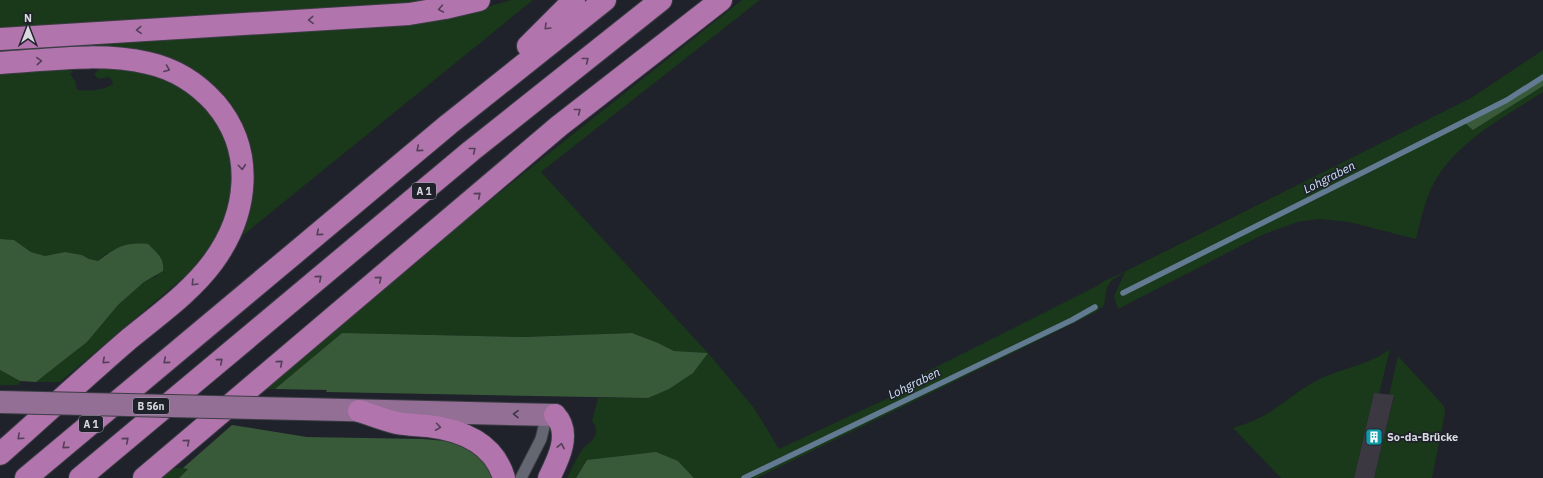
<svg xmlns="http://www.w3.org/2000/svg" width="1543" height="478" font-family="'IBM Plex Sans',sans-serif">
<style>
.green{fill:#1a381a}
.forest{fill:#395a39}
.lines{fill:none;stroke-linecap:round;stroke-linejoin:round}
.stream{stroke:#627a92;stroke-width:5.5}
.building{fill:#3b3842}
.service-casing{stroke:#3b3d44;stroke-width:13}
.primary-casing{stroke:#3b3d44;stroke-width:24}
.motorway-casing{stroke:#3b3d44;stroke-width:24}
.service{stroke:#646771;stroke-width:11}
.primary{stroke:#936f95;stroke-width:22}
.motorway{stroke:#b274ad;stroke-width:22}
.primary-bridge-casing{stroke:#3b3d44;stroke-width:24;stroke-linecap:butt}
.primary-bridge{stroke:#936f95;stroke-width:22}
.oneway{stroke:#523f58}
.oneway2{stroke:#3c3545}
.labels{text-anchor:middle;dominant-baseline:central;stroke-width:3.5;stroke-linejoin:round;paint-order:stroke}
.shield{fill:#1f222a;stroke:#a0a3a9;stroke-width:1}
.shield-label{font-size:10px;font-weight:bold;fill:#d8dae0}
.poi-label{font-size:11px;font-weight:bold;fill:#d8dae0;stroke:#1f222a;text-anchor:start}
.water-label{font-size:12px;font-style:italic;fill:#cde4fa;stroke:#1f222a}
</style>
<rect width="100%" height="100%" fill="#1f222a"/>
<path class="green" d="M0 0H440L419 4 0 29Z
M511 0H533L242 236 241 235 251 187 196 74 0 55V48L457 16Z
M742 0H760L541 172 708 353 754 408 779 449 925 381 922 374 1097 286 1104 281 1126 271 1471 98 1543 50V76L1515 94 1473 130 1543 86V92C1505 117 1459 140 1435 181 1425 198 1421 220 1416 239L1349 222 1320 219 1297 222 1262 235 1118 309 1114 296 1125 272 1112 280 1107 287 1104 305 1096 312 757 478H694L678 461 587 460 576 478H567C572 469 576 458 582 450 587 444 595 440 596 433 597 428 595 425 592 421L598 398H648L708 353 674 351 658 343 632 333 525 337 342 333 275 389H267L446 235Z
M102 67 140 70 175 83 201 102 221 129 227 144 232 161 233 178 226 221 206 254 197 266 60 382H36L87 342 118 305 144 282 158 275 107 253 98 261 89 259 82 255 65 252 45 256 31 252 14 240 0 239V73L68 68V70L73 71 70 74 75 81 77 90C90 91 102 91 113 84L112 80 109 77 99 79 94 74Z
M1390 349 1379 394 1374 393 1354 478H1281L1233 428C1242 425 1251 422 1259 418 1280 408 1296 391 1316 381 1340 368 1368 366 1390 349Z
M1398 356 1444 406 1445 413 1432 478H1374L1394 396 1389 395Z
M0 370 20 381 19 385H0Z
M174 468H188L179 478H162Z"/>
<path class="forest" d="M1543 76V86L1473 130 1465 123 1468 118 1515 94Z
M0 239 14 240 31 252 45 256 65 252 82 255 89 259 98 261C117 247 124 242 148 244 156 252 165 258 163 271L144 282 118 305 87 342 36 382 20 381 0 370Z
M342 333 525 337 632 333 658 343 674 351 708 353 693 373 669 389 648 398 326 392 327 390 275 389Z
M232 425 307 437 423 439 446 441 459 444 479 455 487 466 493 478H179L188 469 183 468Z
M656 452 678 461 694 478H576L587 460Z"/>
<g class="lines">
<path class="stream" d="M1123 293 1507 100 1543 77
M744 478 1072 320 1095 307"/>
</g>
<path class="building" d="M1374 393 1394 395 1374 478H1354Z"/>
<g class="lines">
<g class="service-casing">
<path id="service" d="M521 478 541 439 547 414"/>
</g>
<g class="primary-casing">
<path id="primary" d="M302 409 555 415"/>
</g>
<g class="motorway-casing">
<path id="motorway" d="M0 39 409 14 445 8 479 0
M528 46 574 0
M0 63C48 60 100 52 148 63 175 69 197 83 215 103 256 151 248 214 213 262 190 293 158 315 129 339 85 377 43 416 0 454
M359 411C372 415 384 420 397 423 407 425 418 425 428 426 461 430 494 443 504 478
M26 478 449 124 605 0
M80 478 471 151 661 0
M144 478 559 126 721 0
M549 478C558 460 572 433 555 415"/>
</g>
<use href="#service" class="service"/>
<use href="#primary" class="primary"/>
<use href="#motorway" class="motorway"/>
<g class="primary-bridge-casing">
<path id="primary-bridge" d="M0 402 302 409"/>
</g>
<use href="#primary-bridge" class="primary-bridge"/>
</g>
<defs><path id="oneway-chevron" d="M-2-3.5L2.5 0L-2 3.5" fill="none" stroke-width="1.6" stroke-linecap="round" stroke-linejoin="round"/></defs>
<g class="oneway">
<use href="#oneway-chevron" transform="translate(441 9) rotate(170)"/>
<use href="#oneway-chevron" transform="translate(311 20) rotate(177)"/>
<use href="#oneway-chevron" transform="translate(547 27) rotate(135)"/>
<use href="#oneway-chevron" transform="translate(139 30) rotate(177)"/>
<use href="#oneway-chevron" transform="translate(586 60) rotate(-38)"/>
<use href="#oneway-chevron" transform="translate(39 61) rotate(-4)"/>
<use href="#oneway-chevron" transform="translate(167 69) rotate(21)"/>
<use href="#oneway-chevron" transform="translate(578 111) rotate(-38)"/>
<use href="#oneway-chevron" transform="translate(419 149) rotate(140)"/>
<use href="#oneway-chevron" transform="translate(473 150) rotate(-39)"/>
<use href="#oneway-chevron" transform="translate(242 167) rotate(85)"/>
<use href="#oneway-chevron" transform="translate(478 195) rotate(-40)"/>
<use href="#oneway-chevron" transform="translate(319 233) rotate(140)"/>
<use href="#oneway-chevron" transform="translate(319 278) rotate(-40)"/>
<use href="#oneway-chevron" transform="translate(379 279) rotate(-40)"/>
<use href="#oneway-chevron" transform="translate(194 283) rotate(135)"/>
<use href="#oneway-chevron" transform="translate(105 361) rotate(138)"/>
<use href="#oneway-chevron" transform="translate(166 361) rotate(140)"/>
<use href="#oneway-chevron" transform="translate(220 361) rotate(-40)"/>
<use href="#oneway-chevron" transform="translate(280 363) rotate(-40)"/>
<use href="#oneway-chevron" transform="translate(438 427) rotate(8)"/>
<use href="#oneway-chevron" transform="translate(20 437) rotate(138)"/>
<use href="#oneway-chevron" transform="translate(126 440) rotate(-40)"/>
<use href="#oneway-chevron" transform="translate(187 442) rotate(-40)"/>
<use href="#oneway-chevron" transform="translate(65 446) rotate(140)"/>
<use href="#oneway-chevron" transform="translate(561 446) rotate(-78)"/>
</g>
<use class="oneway2" href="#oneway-chevron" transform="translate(516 414) rotate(-179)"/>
<defs>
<g id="building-square" transform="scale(0.9)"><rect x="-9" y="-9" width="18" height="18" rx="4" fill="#0f9aa8" stroke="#1f222a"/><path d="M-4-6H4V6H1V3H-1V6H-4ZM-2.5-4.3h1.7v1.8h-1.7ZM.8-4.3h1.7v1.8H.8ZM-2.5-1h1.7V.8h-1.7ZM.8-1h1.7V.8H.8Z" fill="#fff"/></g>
</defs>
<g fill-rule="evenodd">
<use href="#building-square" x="1374" y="437"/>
</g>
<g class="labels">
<g class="shield">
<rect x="412" y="183" width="24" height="16" rx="3"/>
<rect x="133" y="398" width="36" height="16" rx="3"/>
<rect x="79" y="416" width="24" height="16" rx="3"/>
</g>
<g class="shield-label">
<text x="424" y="191">A 1</text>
<text x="151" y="406">B 56n</text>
<text x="91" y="424">A 1</text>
</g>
<g class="poi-label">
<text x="1387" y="437">So-da-Brücke</text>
</g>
<g class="water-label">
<text transform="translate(1329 177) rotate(-27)">Lohgraben</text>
<text transform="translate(914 383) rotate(-26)">Lohgraben</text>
</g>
</g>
<g transform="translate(28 28)" stroke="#1f222a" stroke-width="3" paint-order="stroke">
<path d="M0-3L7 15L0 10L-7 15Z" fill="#d8dae0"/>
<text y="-6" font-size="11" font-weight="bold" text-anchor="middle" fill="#d8dae0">N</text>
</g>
</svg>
